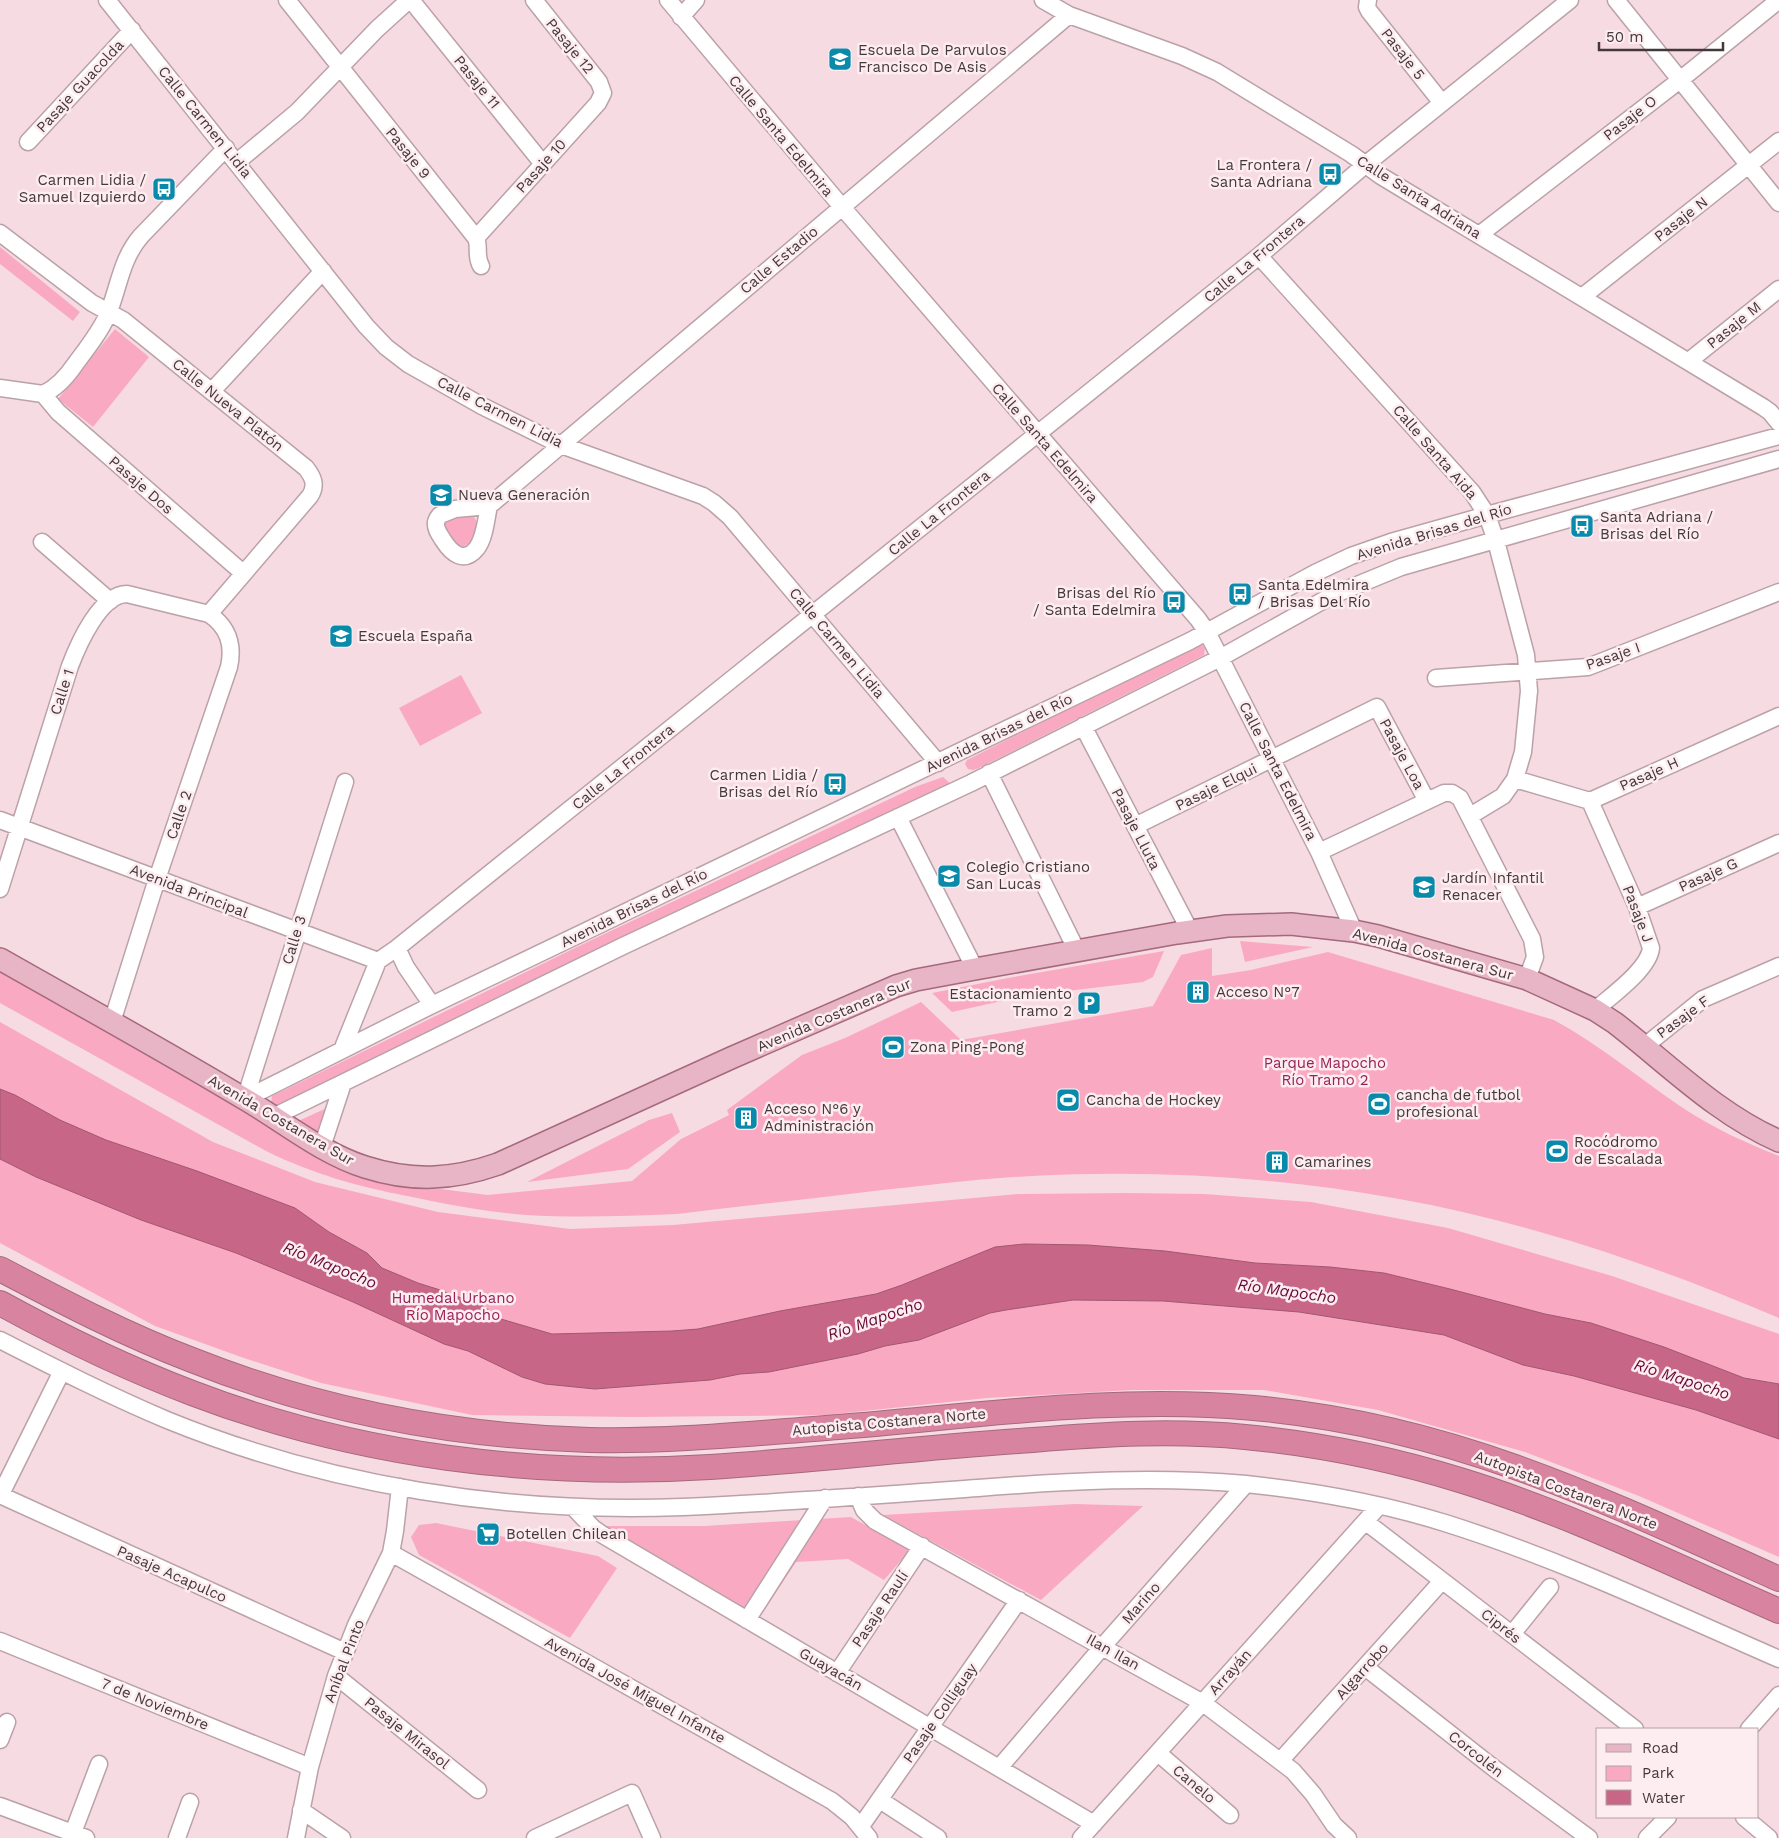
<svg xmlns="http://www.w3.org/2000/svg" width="1779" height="1838" font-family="'Work Sans',sans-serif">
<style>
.green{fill:#faa9c2}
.water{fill:#c86688;stroke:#a05871}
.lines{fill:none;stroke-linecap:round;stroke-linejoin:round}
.minor-casing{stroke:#bba1a8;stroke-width:19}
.major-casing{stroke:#a4697d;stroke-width:24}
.highway-casing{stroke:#a4697d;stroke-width:26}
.minor{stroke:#fff;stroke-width:16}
.major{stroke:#e8b5c6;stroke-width:21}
.highway{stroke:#d884a0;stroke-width:24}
.labels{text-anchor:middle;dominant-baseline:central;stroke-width:5;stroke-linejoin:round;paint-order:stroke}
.street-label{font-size:15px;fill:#43383b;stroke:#fdecf0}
.poi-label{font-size:15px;fill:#43383b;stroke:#fdecf0;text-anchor:start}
.park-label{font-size:15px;fill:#982156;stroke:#fdecf0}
.water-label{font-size:16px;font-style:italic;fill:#650935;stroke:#fdecf0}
</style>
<rect width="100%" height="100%" fill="#f7dbe3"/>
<path class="green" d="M0 247 80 312 73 321 0 264Z
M115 329 149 357 93 427 58 399Z
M471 513C478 521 479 528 476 539L461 548 455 546 443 523 446 518Z
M1197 644 1202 645 1205 648 1204 655 979 768 973 770 968 769 965 764 967 760Z
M461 675 482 713 420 746 399 708Z
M943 777 952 785 277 1107 271 1103 272 1096 579 946 915 787Z
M1240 941 1313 947 1245 962Z
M1212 948V976L1251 970 1328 952 1554 1020C1600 1045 1640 1079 1683 1108 1713 1128 1746 1143 1779 1156V1318C1702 1285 1621 1255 1540 1232 1370 1183 1190 1166 1014 1177 967 1180 921 1186 874 1191 808 1199 743 1206 677 1214 627 1216 577 1218 526 1215 486 1212 446 1204 407 1196 356 1186 313 1174 266 1151L0 1003V968L216 1092 425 1187 488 1195 632 1181 681 1139 729 1115 727 1110 802 1055 845 1038 921 1002 961 1040 1153 1006 1181 955Z
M1164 951 1153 977 1143 982 1025 996 952 1012 932 993 1008 978Z
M0 1022 213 1142 315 1182 438 1212 570 1229 673 1225 1019 1194 1128 1193 1204 1194 1311 1202 1448 1228 1612 1276 1779 1334V1557L1639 1496 1525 1452 1378 1410 1264 1390H1132L987 1398 826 1415 633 1417 472 1415 321 1383 241 1357 155 1326 0 1243Z
M329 1107 318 1136 296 1122Z
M672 1113 680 1132 628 1169 527 1182 649 1120Z
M1075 1504 1143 1506 1041 1600 883 1515Z
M851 1517 910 1550 884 1580 848 1559 796 1562 759 1618 613 1535 604 1526H704Z
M436 1523 598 1556 617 1568 570 1638 419 1555 411 1537 419 1525Z"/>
<path class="water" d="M0 1089 15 1095 60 1120 106 1140 197 1171 295 1208 329 1232 367 1253 382 1268 418 1283 437 1289 483 1306 501 1319 552 1334 672 1331 698 1329 780 1311 876 1294 902 1285 995 1247 1024 1244 1088 1245 1165 1251 1255 1263 1330 1267 1384 1273 1450 1289 1545 1314 1591 1323 1664 1347 1744 1378 1779 1384V1439L1696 1410 1574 1376 1523 1365 1444 1335 1299 1312 1163 1301 1073 1300 1006 1310 990 1313 919 1340 885 1346 858 1354 769 1372 740 1374 710 1380 595 1389 545 1384 522 1377 468 1351 444 1344 353 1302 282 1272 236 1253 141 1220 36 1177 0 1159Z"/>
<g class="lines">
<g class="minor-casing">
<path id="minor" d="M107 0 366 326 386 347 408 364 482 406 561 445 703 496 714 503 730 517 938 763
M287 0 476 238C480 247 475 256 481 266
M411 0 543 164
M668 0 842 207 1198 619 1207 632 1319 852 1354 931
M1043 0 1069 15 1182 56 1217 72 1351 154 1381 176 1763 407 1770 412 1779 423
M1368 0 1367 7 1369 11 1442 103
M1616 0 1779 203
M681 17 696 0
M28 142 132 30
M237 162 297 112 377 29 409 0
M0 233 92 303 123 320 306 468C313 477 317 485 310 496L209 614
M1479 235 1680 80 1779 0
M476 238 598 103 603 93 599 82 534 0
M1259 256 1472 492 1487 515 1496 541 1526 655 1529 691 1523 752 1515 779 1503 796 1470 816
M1582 297 1779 141
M1689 361 1779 289
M0 388 43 394C57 388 68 375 76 363 88 347 100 332 108 314 119 287 121 259 141 236L226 148
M212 391 323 271
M43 394 58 412 243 573
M489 506C486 519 485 537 477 548 464 564 452 554 443 540 440 535 435 529 436 522 436 521 439 515 440 515L455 509 489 506 1069 15
M42 542 110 601
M1436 678 1588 667 1779 592
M1083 726 1190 931
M989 773 1077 951
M1515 779 1590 801 1779 716
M1590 801 1637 907 1651 948C1649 969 1611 996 1595 1010
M898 817 975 969
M0 820 378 961
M1135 826 1377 707 1427 801
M1319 852 1444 793H1452L1460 798 1532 939 1535 957 1527 979
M0 889 70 666C78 645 100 594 127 594L209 614C228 627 234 644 229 667L157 879 112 1022
M1637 907 1779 843
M397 948 406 967 432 1005
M1645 1046 1703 999 1779 966
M342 1050 378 961 397 948 1259 256 1365 165 1570 0
M245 1099 432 1005 1190 641 1315 573 1351 556 1391 542 1487 515 1779 436
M245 1099 345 782
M273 1117 623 946 971 783 1220 658 1333 595 1401 567 1779 459
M322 1147 343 1083
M0 1340C55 1368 110 1396 167 1420 329 1486 508 1514 683 1507 781 1503 880 1495 978 1488 1067 1481 1157 1476 1246 1484 1313 1491 1381 1503 1445 1523 1560 1559 1669 1611 1779 1659
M0 1495 345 1652
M0 1496 62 1371
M858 1496 864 1510 875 1521 1203 1703 1293 1771 1313 1794 1334 1825 1348 1838
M574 1508 593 1528 603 1535 1094 1824
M1366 1522 1635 1729
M391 1553 832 1801 852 1817 869 1838
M747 1620 825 1498
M1512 1634 1550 1587
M0 1641 310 1767
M1365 1667 1495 1769 1589 1838
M837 1673 922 1546
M336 1676 478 1790
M1749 1729 1779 1695
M0 1740 7 1722
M1158 1753 1230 1815
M1281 1760 1442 1581
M999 1768 1103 1646 1246 1484
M880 1800 938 1838
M0 1806 86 1838
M301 1810 342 1838
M1744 1817 1769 1838
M861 1826 1019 1600
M71 1838 99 1764
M177 1838 190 1802
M296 1838 310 1767 336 1676 356 1625 391 1553 395 1531 400 1487
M535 1838 632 1793 652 1838
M1081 1838 1379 1506
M1647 1838 1668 1817"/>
</g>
<g class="major-casing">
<path id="major" d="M0 959C81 1005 163 1050 243 1098 283 1121 321 1153 365 1167 412 1182 452 1180 498 1164L731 1058 896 986 916 980 975 969 1177 933 1227 926 1291 924 1354 931 1378 936 1527 979 1595 1010 1615 1023C1668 1064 1717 1114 1779 1141"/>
</g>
<g class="highway-casing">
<path id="highway" d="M0 1269C63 1302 126 1335 192 1360 318 1410 454 1436 589 1440 672 1442 756 1433 839 1427 977 1416 1115 1395 1254 1408 1343 1416 1431 1437 1515 1467 1605 1499 1692 1540 1779 1579
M0 1303C62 1337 126 1368 192 1393 357 1456 535 1478 710 1467 818 1460 925 1447 1033 1440 1104 1434 1175 1430 1245 1437 1319 1444 1392 1459 1463 1481 1570 1514 1676 1566 1779 1611"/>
</g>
<use href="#minor" class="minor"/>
<use href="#major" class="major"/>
<use href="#highway" class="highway"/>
</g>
<defs>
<g id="school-square" transform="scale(1.25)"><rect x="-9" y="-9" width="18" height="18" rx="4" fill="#0a8aab" stroke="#fdecf0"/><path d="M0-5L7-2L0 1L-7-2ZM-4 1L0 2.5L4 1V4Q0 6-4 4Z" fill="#fff"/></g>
<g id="bus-square" transform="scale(1.25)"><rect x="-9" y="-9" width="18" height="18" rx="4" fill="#0a8aab" stroke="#fdecf0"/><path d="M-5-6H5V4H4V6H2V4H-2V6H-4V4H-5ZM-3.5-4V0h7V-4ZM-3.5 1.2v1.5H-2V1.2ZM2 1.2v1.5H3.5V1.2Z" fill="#fff"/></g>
<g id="building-square" transform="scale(1.25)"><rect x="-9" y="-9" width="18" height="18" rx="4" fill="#0a8aab" stroke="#fdecf0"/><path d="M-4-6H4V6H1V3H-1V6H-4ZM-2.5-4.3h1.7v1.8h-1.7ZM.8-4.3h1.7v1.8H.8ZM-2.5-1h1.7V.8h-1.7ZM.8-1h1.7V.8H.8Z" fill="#fff"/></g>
<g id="parking-square" transform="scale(1.25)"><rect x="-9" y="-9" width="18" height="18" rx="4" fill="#0a8aab" stroke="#fdecf0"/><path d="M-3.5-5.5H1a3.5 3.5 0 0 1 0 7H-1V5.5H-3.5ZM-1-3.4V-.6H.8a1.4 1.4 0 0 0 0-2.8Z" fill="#fff"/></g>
<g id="stadium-square" transform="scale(1.25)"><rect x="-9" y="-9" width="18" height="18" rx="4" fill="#0a8aab" stroke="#fdecf0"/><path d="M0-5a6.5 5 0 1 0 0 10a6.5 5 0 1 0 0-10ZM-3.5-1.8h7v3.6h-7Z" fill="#fff"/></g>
<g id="supermarket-square" transform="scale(1.25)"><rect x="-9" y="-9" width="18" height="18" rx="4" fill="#0a8aab" stroke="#fdecf0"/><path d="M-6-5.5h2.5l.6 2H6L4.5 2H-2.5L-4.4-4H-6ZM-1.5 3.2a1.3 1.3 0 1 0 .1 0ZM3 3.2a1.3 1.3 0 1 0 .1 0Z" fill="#fff"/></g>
</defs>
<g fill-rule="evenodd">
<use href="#school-square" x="840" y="59"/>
<use href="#bus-square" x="1330" y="174"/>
<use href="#bus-square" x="164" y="189"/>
<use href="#school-square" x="441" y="495"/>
<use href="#bus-square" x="1582" y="526"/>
<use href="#bus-square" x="1240" y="594"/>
<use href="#bus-square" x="1174" y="602"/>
<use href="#school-square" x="341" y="636"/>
<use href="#bus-square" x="835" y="784"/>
<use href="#school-square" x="949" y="876"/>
<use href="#school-square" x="1424" y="887"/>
<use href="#building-square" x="1198" y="992"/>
<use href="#parking-square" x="1089" y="1003"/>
<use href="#stadium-square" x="893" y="1047"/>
<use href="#stadium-square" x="1068" y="1100"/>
<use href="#stadium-square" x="1379" y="1104"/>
<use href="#building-square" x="746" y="1118"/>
<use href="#stadium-square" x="1557" y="1151"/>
<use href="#building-square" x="1277" y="1162"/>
<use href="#supermarket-square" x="488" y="1534"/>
</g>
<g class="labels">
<g class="street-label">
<text transform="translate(570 46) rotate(51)">Pasaje 12</text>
<text transform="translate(1403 54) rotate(52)">Pasaje 5</text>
<text transform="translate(477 82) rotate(51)">Pasaje 11</text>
<text transform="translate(80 86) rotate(-47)">Pasaje Guacolda</text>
<text transform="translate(1630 118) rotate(-38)">Pasaje O</text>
<text transform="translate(205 122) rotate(51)">Calle Carmen Lidia</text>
<text transform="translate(781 136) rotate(50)">Calle Santa Edelmira</text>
<text transform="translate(408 153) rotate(51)">Pasaje 9</text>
<text transform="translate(541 166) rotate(-48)">Pasaje 10</text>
<text transform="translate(1419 197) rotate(32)">Calle Santa Adriana</text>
<text transform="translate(1681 219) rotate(-38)">Pasaje N</text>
<text transform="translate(1254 259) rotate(-40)">Calle La Frontera</text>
<text transform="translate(779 260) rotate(-40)">Calle Estadio</text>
<text transform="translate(1734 325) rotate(-39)">Pasaje M</text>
<text transform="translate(228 405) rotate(39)">Calle Nueva Platón</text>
<text transform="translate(500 412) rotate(27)">Calle Carmen Lidia</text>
<text transform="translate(1045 443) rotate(49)">Calle Santa Edelmira</text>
<text transform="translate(1435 452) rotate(49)">Calle Santa Aida</text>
<text transform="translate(141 485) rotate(41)">Pasaje Dos</text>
<text transform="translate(939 513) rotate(-39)">Calle La Frontera</text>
<text transform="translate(1434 532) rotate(-17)">Avenida Brisas del Río</text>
<text transform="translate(837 643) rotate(50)">Calle Carmen Lidia</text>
<text transform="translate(1613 656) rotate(-19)">Pasaje I</text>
<text transform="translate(62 692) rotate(-72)">Calle 1</text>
<text transform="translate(999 733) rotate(-26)">Avenida Brisas del Río</text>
<text transform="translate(1402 754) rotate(62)">Pasaje Loa</text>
<text transform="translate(623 767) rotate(-39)">Calle La Frontera</text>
<text transform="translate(1278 771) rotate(63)">Calle Santa Edelmira</text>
<text transform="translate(1649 774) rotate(-24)">Pasaje H</text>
<text transform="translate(1216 787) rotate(-26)">Pasaje Elqui</text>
<text transform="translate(179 815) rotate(-71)">Calle 2</text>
<text transform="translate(1136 829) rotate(63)">Pasaje Lluta</text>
<text transform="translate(1708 875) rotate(-24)">Pasaje G</text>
<text transform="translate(189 891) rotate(21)">Avenida Principal</text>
<text transform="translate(634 908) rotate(-26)">Avenida Brisas del Río</text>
<text transform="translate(1638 914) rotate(69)">Pasaje J</text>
<text transform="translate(294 940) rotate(-73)">Calle 3</text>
<text transform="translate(1433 954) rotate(15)">Avenida Costanera Sur</text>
<text transform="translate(834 1015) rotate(-23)">Avenida Costanera Sur</text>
<text transform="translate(1683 1017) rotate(-36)">Pasaje F</text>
<text transform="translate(281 1120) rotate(30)">Avenida Costanera Sur</text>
<text transform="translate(889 1422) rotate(-5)">Autopista Costanera Norte</text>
<text transform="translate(1566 1490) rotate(21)">Autopista Costanera Norte</text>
<text transform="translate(172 1574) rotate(24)">Pasaje Acapulco</text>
<text transform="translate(1141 1603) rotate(-49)">Marino</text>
<text transform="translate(880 1609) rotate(-56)">Pasaje Raulí</text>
<text transform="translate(1501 1626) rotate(38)">Ciprés</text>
<text transform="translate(1113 1652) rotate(29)">Ilan Ilan</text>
<text transform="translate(344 1661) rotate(-69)">Aníbal Pinto</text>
<text transform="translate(831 1669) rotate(30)">Guayacán</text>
<text transform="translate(1362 1671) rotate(-48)">Algarrobo</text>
<text transform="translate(1230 1672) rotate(-48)">Arrayán</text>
<text transform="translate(635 1690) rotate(29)">Avenida José Miguel Infante</text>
<text transform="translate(155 1704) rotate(22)">7 de Noviembre</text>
<text transform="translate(940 1713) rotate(-55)">Pasaje Colliguay</text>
<text transform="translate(407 1733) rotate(39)">Pasaje Mirasol</text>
<text transform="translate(1476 1754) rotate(38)">Corcolén</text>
<text transform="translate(1194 1784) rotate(40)">Canelo</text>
</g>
<g class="poi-label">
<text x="858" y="50">Escuela De Parvulos<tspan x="858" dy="17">Francisco De Asis</tspan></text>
<text x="1312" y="165" text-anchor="end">La Frontera /<tspan x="1312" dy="17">Santa Adriana</tspan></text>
<text x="146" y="180" text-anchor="end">Carmen Lidia /<tspan x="146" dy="17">Samuel Izquierdo</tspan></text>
<text x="458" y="495">Nueva Generación</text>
<text x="1600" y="517">Santa Adriana /<tspan x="1600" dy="17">Brisas del Río</tspan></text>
<text x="1258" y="585">Santa Edelmira<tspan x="1258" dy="17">/ Brisas Del Río</tspan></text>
<text x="1156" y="593" text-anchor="end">Brisas del Río<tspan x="1156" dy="17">/ Santa Edelmira</tspan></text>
<text x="358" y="636">Escuela España</text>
<text x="818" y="775" text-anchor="end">Carmen Lidia /<tspan x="818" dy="17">Brisas del Río</tspan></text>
<text x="966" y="867">Colegio Cristiano<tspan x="966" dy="17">San Lucas</tspan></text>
<text x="1442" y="878">Jardín Infantil<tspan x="1442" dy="17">Renacer</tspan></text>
<text x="1216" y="992">Acceso N°7</text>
<text x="1072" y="994" text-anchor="end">Estacionamiento<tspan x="1072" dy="17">Tramo 2</tspan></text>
<text x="910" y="1047">Zona Ping-Pong</text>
<text x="1396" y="1095">cancha de futbol<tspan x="1396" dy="17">profesional</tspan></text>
<text x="1086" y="1100">Cancha de Hockey</text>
<text x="764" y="1109">Acceso N°6 y<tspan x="764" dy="17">Administración</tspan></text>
<text x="1574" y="1142">Rocódromo<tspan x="1574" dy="17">de Escalada</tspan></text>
<text x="1294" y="1162">Camarines</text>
<text x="506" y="1534">Botellen Chilean</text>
</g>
<g class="park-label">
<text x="1325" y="1063">Parque Mapocho<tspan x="1325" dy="17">Río Tramo 2</tspan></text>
<text x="453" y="1298">Humedal Urbano<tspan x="453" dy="17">Río Mapocho</tspan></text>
</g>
<g class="water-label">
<text transform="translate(330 1265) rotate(22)">Río Mapocho</text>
<text transform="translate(1287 1291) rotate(8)">Río Mapocho</text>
<text transform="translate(875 1319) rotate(-19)">Río Mapocho</text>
<text transform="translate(1682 1379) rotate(18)">Río Mapocho</text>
</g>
</g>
<rect x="1596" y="1728" width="162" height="90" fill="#fdecf0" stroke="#b3a4a8"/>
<rect x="1606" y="1744" width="25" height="8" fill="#e8b5c6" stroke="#b3a4a8"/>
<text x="1642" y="1753" font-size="15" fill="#43383b">Road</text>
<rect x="1606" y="1766" width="25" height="15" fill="#faa9c2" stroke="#b3a4a8"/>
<text x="1642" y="1778" font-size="15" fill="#43383b">Park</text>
<rect x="1606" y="1790" width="25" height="15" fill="#c86688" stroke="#b3a4a8"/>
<text x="1642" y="1803" font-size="15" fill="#43383b">Water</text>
<path d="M1599 42v8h124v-8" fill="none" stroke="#43383b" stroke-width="2.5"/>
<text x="1606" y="42" font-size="15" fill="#43383b" stroke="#fdecf0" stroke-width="4" paint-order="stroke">50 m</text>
</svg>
